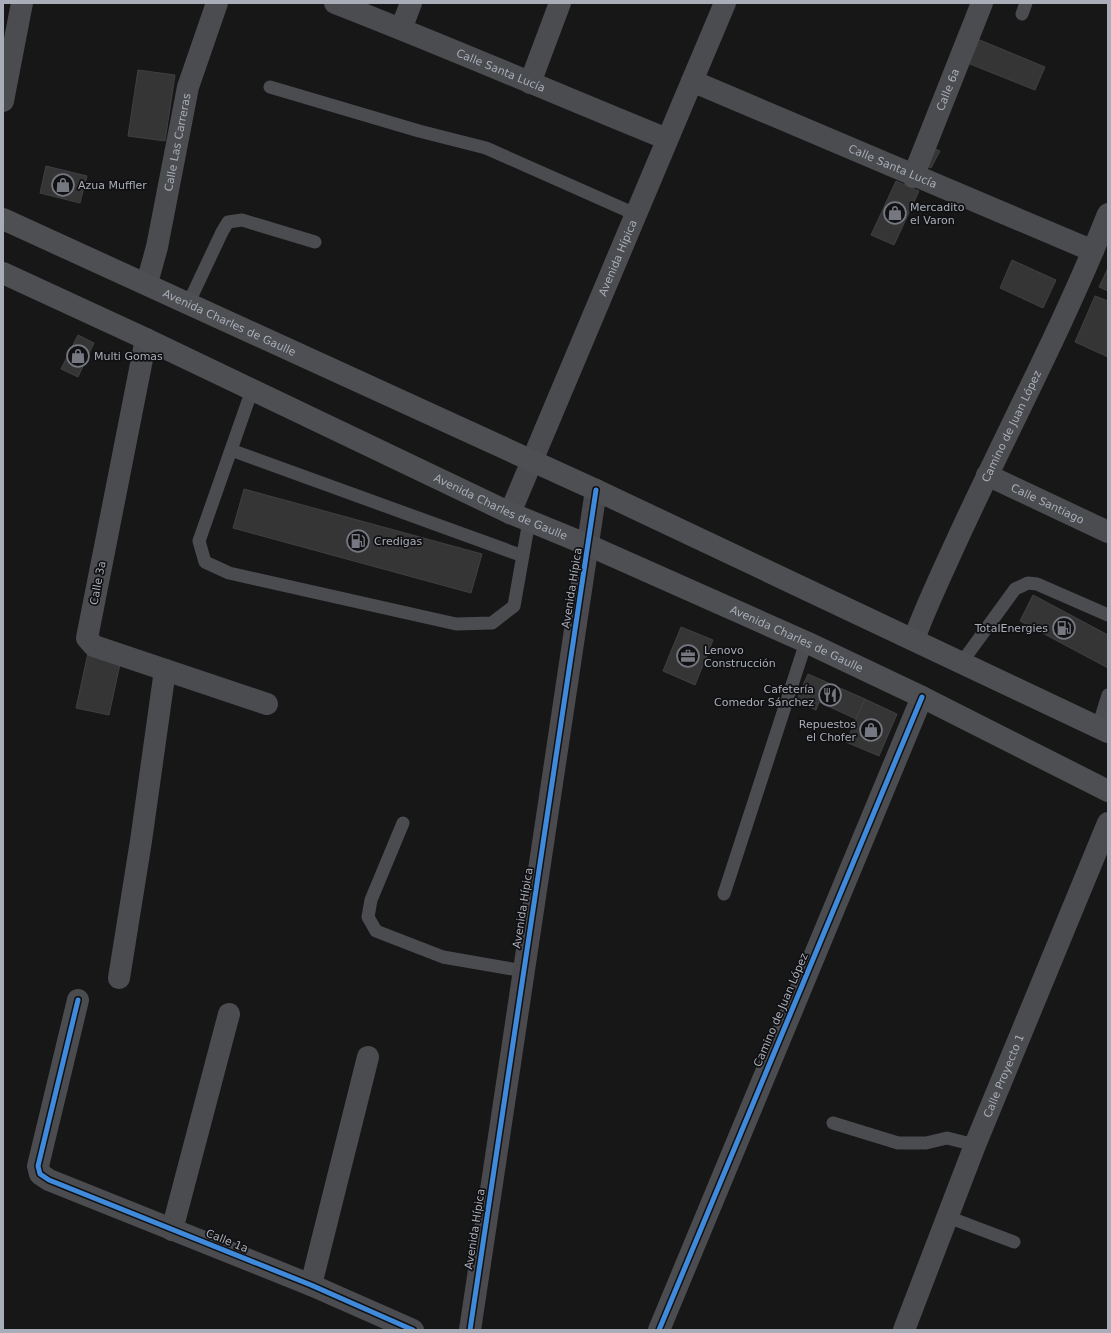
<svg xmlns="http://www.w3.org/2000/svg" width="1111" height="1333" font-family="'DejaVu Sans',sans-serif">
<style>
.building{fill:#353536;stroke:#3f4043}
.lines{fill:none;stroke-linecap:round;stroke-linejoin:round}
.lane{stroke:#4b4c50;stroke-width:13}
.street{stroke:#4b4c50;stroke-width:22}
.secondary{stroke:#4a4a4e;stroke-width:22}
.primary{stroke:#4d4f52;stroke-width:22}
.cycleway-casing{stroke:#111113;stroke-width:8}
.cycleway{stroke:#408adc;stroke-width:5}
.labels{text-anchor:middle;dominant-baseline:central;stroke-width:3.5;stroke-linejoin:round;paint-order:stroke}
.street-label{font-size:11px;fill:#a8adb8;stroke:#111113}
.poi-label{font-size:11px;fill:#a8adb8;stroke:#111113;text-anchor:start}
</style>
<rect width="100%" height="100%" fill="#171717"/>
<path class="building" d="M975 38 1045 67 1035 90 965 62Z
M138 70 175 75 165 141 128 136Z
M929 146 940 151 931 168 920 163Z
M46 166 87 176 80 203 40 193Z
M896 181 919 191 894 245 871 235Z
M1012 260 1056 280 1043 308 1000 288Z
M1108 268V291L1099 287Z
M1095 296 1108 301V357L1075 342Z
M78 335 94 343 78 377 61 369Z
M244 489 482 554 471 593 233 528Z
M1033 595 1108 635V668L1020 621Z
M681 627 713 640 695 685 663 671Z
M88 653 120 664 109 715 76 708Z
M808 674 865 699 856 719 819 702 816 710 796 701Z
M865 699 897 714 879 756 846 742Z"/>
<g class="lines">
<path class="lane" d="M1022 14 1026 3
M270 87 419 131 486 148 635 214
M189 302 222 232 228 222 242 220 315 242
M252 390 199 541 205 562 229 573 456 624 492 623 514 606 529 521
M231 450 523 556
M962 662 1015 589 1028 583 1037 584 1108 615
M1098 727 1108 695
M403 823 371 900 368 917 376 931 443 957 524 971
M724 894 806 642
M833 1123 898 1143H926L947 1138 975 1145
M948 1217 1014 1242"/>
<g class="street">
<path id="s1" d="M335 3C446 46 556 94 667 139"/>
<path d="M401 29 411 3"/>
<path id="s2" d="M692 81 1093 251"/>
<path d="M530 83 560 3"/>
<path d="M3 101 22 3"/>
<path id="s3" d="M913 177 982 3"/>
<path id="s4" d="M147 283 157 247 188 87 217 3"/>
<path d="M146 339 87 638 94 646 267 704"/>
<path id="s5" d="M987 475 1108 532"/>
<path id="s6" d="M510 513 725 3"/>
<path id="s7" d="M914 639C926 606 942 573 957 540 1007 431 1064 325 1108 214"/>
<path d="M119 978 141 841 165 670"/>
<path d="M78 1000 38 1166 40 1174 49 1180 311 1285 413 1330"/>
<path d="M172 1230 229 1014"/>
<path d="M311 1285 368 1057"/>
<path d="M659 1330 922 697"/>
<path id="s8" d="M904 1330 975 1145 1108 823"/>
</g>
<path class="secondary" d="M470 1330 596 490"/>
<g class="primary">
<path id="s9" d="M3 219 596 490 1108 732"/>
<path id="s10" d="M3 273 146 339 510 513 588 545 806 642 922 697 1108 791"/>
</g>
<g class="cycleway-casing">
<path id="cycleway" d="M78 1000 38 1166 40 1174 49 1180 311 1285 413 1330
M470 1330 596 490
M659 1330 922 697"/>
</g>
<use href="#cycleway" class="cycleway"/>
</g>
<defs>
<g id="shop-ring" transform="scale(1.15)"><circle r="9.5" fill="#111113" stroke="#757880" stroke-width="1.5"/><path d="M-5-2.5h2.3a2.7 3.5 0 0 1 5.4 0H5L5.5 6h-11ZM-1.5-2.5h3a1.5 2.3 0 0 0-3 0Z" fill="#757880"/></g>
<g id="fuel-ring" transform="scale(1.15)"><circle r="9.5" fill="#111113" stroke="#757880" stroke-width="1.5"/><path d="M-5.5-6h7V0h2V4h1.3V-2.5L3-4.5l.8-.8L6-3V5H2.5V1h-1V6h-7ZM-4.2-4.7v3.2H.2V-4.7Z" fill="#757880"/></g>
<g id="office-ring" transform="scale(1.15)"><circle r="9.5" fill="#111113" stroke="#757880" stroke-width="1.5"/><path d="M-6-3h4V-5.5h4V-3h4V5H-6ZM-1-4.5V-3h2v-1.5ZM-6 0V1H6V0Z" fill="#757880"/></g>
<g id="restaurant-ring" transform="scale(1.15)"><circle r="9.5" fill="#111113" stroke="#757880" stroke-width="1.5"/><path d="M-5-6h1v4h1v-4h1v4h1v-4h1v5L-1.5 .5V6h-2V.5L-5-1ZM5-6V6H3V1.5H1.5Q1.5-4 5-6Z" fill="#757880"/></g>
</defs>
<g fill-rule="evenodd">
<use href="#shop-ring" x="63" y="185"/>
<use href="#shop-ring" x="895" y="213"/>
<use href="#shop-ring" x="78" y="356"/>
<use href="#fuel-ring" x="358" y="541"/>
<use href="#fuel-ring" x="1064" y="628"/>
<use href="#office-ring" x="688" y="656"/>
<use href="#restaurant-ring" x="830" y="695"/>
<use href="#shop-ring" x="871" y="730"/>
</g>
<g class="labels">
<g class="street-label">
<text stroke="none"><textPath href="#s1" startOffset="179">Calle Santa Lucía</textPath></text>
<text stroke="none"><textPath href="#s3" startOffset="94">Calle 6a</textPath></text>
<text stroke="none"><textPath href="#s4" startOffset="144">Calle Las Carreras</textPath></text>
<text stroke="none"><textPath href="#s2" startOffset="218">Calle Santa Lucía</textPath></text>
<text stroke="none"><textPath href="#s6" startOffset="277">Avenida Hípica</textPath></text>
<text stroke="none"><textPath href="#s9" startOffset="249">Avenida Charles de Gaulle</textPath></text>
<text stroke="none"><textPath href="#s7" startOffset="234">Camino de Juan López</textPath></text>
<text stroke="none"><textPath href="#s5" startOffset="67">Calle Santiago</textPath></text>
<text stroke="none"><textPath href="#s10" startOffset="550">Avenida Charles de Gaulle</textPath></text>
<text transform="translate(98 583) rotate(-79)">Calle 3a</text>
<text transform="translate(572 588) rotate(-81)">Avenida Hípica</text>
<text stroke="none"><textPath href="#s10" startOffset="874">Avenida Charles de Gaulle</textPath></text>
<text transform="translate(523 908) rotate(-81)">Avenida Hípica</text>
<text transform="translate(781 1010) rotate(-67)">Camino de Juan López</text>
<text stroke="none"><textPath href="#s8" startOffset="273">Calle Proyecto 1</textPath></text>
<text transform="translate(475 1229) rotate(-81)">Avenida Hípica</text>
<text transform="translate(227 1241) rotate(22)">Calle 1a</text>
</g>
<g class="poi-label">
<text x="78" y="185">Azua Muffler</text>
<text x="910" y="207">Mercadito<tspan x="910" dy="13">el Varon</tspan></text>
<text x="94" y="356">Multi Gomas</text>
<text x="374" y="541">Credigas</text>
<text x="1048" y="628" text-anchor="end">TotalEnergies</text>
<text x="704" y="650">Lenovo<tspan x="704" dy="13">Construcción</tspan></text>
<text x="814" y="689" text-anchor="end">Cafetería<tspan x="814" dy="13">Comedor Sánchez</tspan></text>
<text x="856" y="724" text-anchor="end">Repuestos<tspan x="856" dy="13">el Chofer</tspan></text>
</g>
</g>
<rect width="1111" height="1333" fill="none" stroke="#a8adb8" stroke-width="8"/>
</svg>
